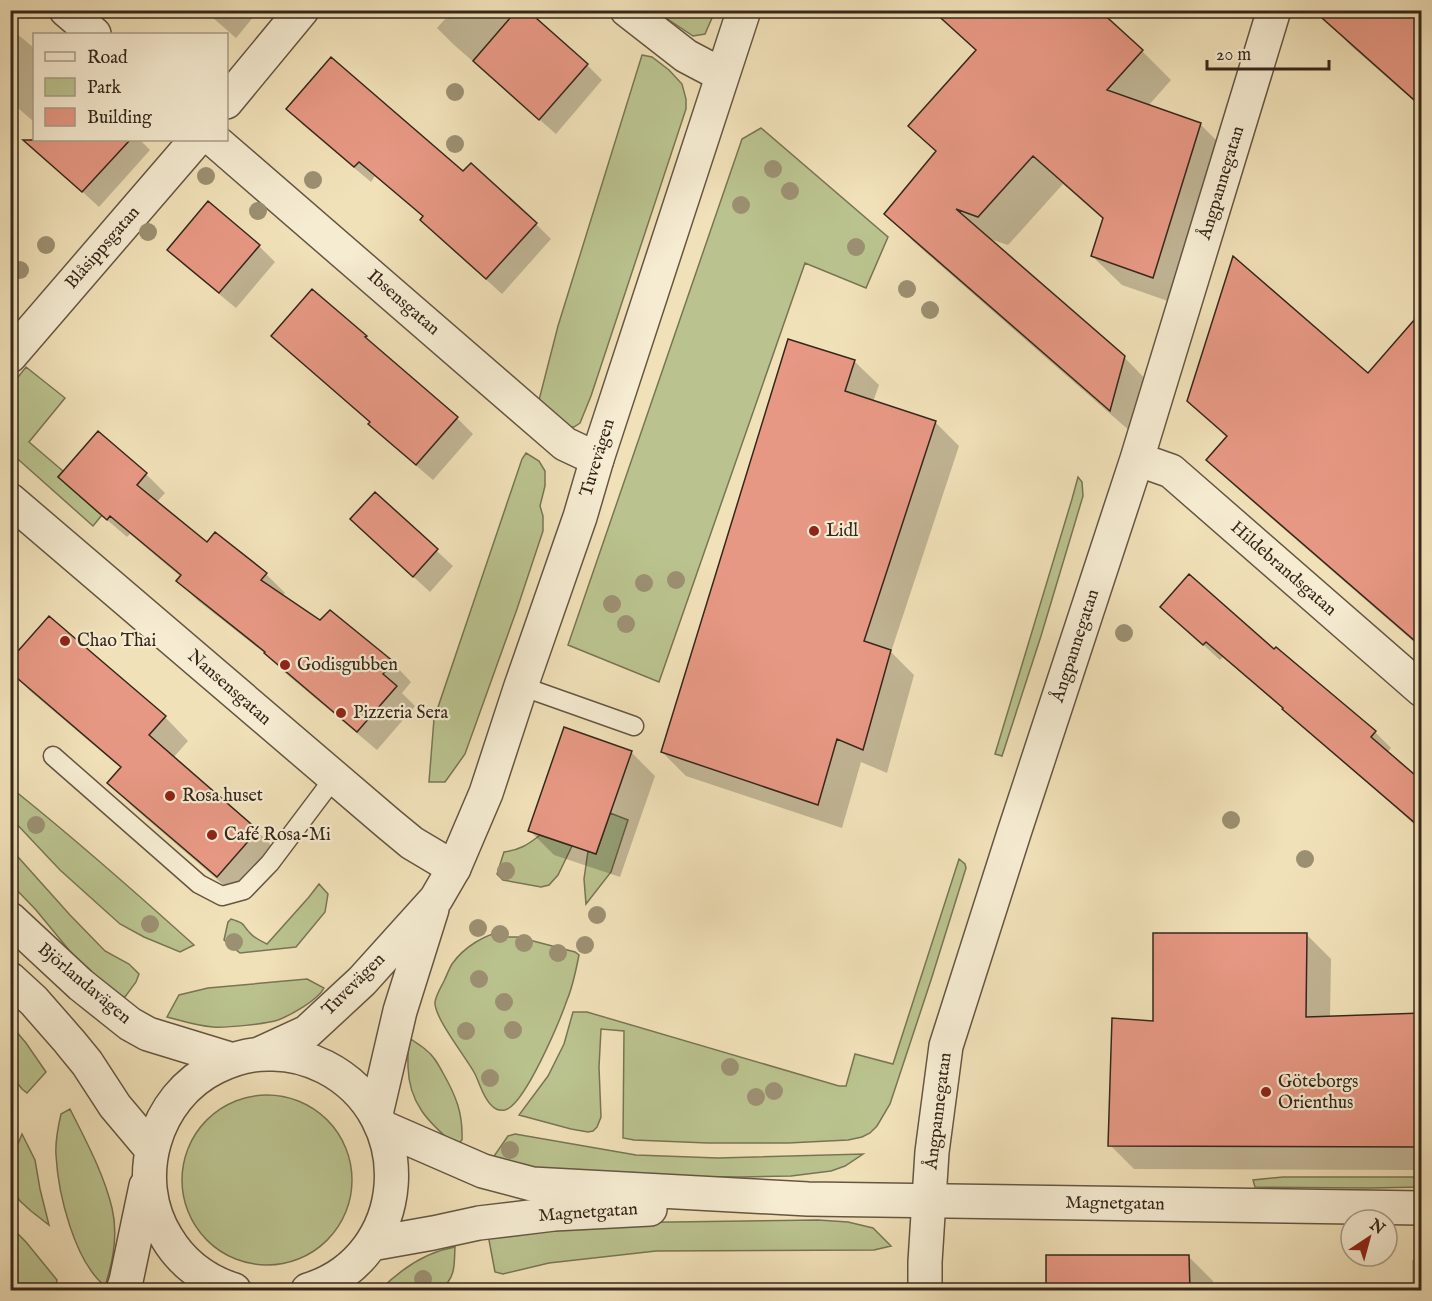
<svg xmlns="http://www.w3.org/2000/svg" width="1432" height="1301" font-family="'IM FELL English',serif">
<style>
.green{fill:#bac38f;stroke:#787554;stroke-width:1.5}
.shadow{fill:#0003}
.building{fill:#e79884;stroke:#36271a;stroke-width:1.5}
.lines{fill:none;stroke-linecap:round;stroke-linejoin:round}
.service-casing{stroke:#655642;stroke-width:21}
.minor-casing{stroke:#655642;stroke-width:36}
.tertiary-casing{stroke:#655642;stroke-width:36}
.service{stroke:#f6ecd2;stroke-width:18}
.minor{stroke:#f6ecd2;stroke-width:33}
.tertiary{stroke:#f6ecd2;stroke-width:33}
.tree{fill:#9c9072}
.poi-dot{fill:#8f2418;stroke:#f6ecd2;stroke-width:2}
.labels{text-anchor:middle;dominant-baseline:central;stroke-width:4.5;stroke-linejoin:round;paint-order:stroke}
.street-label{font-size:18px;fill:#36271a;stroke:#f6ecd2}
.poi-label{font-size:18px;fill:#36271a;stroke:#f6ecd2;text-anchor:start}
</style>
<rect width="100%" height="100%" fill="#f1e1b9"/>
<filter id="stains"><feTurbulence type="fractalNoise" baseFrequency=".00333" numOctaves="4"/><feColorMatrix values="0 0 0 0 .2 0 0 0 0 .09 0 0 0 0 .02 0 0 0 .5 -.17"/></filter>
<radialGradient id="worn" r=".72"><stop offset=".6" stop-color="#630" stop-opacity="0"/><stop offset="1" stop-color="#630" stop-opacity=".3"/></radialGradient>
<path class="green" d="M658 10H715V11L705 34 693 36 657 12Z
M642 55 652 57 669 70 682 84 686 99V109L591 396 580 423 574 427H563L538 404 558 326Z
M761 128 888 237 866 288 805 263 659 682 568 645 742 139Z
M26 367 65 398 29 442 63 471 58 477 102 515 93 526 11 453V386Z
M526 453 539 461 545 471V486L540 506 543 516V531L517 609 465 754 445 782H429L434 719 522 459Z
M1078 477 1082 482 1083 496 1041 636 1002 756 995 754 1005 721 1072 499Z
M10 787C73 837 134 891 194 945L180 952 144 937 120 924 60 870 11 818Z
M610 813 628 820 611 872 586 904 584 879 588 851 596 854Z
M540 835 572 846 558 875 549 885 541 887 503 880 497 874 504 852C519 850 528 845 540 835Z
M10 848 70 915 105 951 129 964 139 974 136 982 125 997 121 996 88 973 36 910 11 884Z
M959 859 965 864 966 868 931 980 890 1104 877 1126 870 1133 862 1137 848 1140 788 1143H708L634 1140 623 1138 624 1031 601 1029 599 1067 601 1117 597 1127 593 1131 588 1132 571 1129 519 1115 548 1076 564 1044 573 1012H587L839 1086H846L855 1054 893 1064Z
M319 884 328 894 325 912 296 947 240 953 224 940 228 922 231 919C247 924 241 924 250 933 254 938 261 941 267 944L309 897Z
M505 931 502 937H518L575 952 579 955C576 970 573 986 567 1000 560 1020 525 1105 505 1110 500 1111 495 1109 492 1106 483 1098 480 1084 475 1074 466 1057 434 1018 435 1002 436 995 441 987 444 981 447 975 449 969 452 964 464 947 485 934 505 931Z
M307 979 324 988C318 1000 291 1015 278 1020 266 1024 226 1028 213 1027 197 1026 182 1021 167 1017L179 995 208 988Z
M10 1024 26 1043 46 1072 27 1093 22 1089 11 1075Z
M411 1039C416 1043 422 1046 426 1050 434 1056 438 1064 443 1073 456 1096 463 1113 462 1140L458 1144H454C428 1122 409 1103 408 1067 408 1057 407 1048 411 1039Z
M182 1180a85 85 0 1 1 170 0a85 85 0 1 1-170 0Z
M70 1109C86 1141 104 1174 112 1208 118 1233 113 1262 105 1286 74 1261 58 1193 56 1155 55 1141 58 1127 61 1114Z
M22 1134 35 1160 40 1189 49 1225 31 1211 20 1201 11 1188V1161Z
M515 1134 636 1155 718 1158 863 1154 845 1166 831 1171 791 1176 742 1177 577 1176 540 1172 492 1159 508 1136Z
M1283 1177H1421V1187L1370 1188 1255 1187 1253 1180Z
M818 1220 848 1222 873 1228 891 1246 874 1250 656 1251 549 1263 503 1274 495 1272 488 1235 598 1223Z
M11 1227 26 1242 57 1280 55 1290H11Z
M455 1247C454 1266 456 1276 441 1290H380C401 1269 425 1252 455 1247Z"/>
<path class="shadow" d="M204 10H259L236 38Z
M453 10H525L587 65 602 80 556 134 453 44 437 28Z
M934 10 1142 51 1171 80 1148 106 1200 124 1229 153 1182 306 1122 285 1092 256 1104 220 1063 184 1008 245 987 238 1124 357 1153 387 1139 439 915 243 886 214 936 152 910 126 977 51Z
M1422 10V108L1351 46 1328 22Z
M10 28 34 48V122L10 101Z
M288 109 463 173 536 224 551 239 502 294 437 235 424 218 375 176 371 182 303 125Z
M43 140H140L150 150 99 207 35 148Z
M259 246 275 262 236 308 185 266 169 250Z
M312 291 457 418 473 434 433 480 386 440 371 423 289 352 273 336Z
M1422 313V649L1239 490 1208 459 1227 438 1189 400 1368 375Z
M789 340 855 362 879 385 873 402 935 422 959 446 891 652 914 675 887 773 861 762 842 828 686 776 662 752Z
M98 433 146 474 165 493 156 503 208 544 266 574 285 593 282 596 320 622 393 663 411 682 402 693 415 706 377 750 284 672 272 659 197 600 178 581 181 577 130 534 127 537 79 496 60 477Z
M375 494 453 566 430 592 368 535Z
M1162 607 1274 651 1375 732 1391 748 1387 753 1422 783V832L1389 801 1300 725 1284 709 1223 657 1220 660Z
M10 671 165 717 188 741 173 758 257 831 281 855 241 900 133 807 109 783 122 769 30 691Z
M631 752 655 776 620 877 554 855 530 831Z
M1307 935 1331 959 1330 1017 1422 1015V1170L1134 1169 1110 1145Z
M1047 1257H1189L1213 1281V1290H1047Z
M1412 1260H1422V1290H1412Z"/>
<path class="building" d="M517 10H527L588 64 539 120 473 61Z
M932 10H1099L1143 50 1107 90 1201 123 1153 278 1091 256 1103 218 1033 156 978 217 956 209 1125 356 1110 411 884 214 936 151 908 126 976 50Z
M1313 10H1422V107Z
M331 57 463 171 471 163 537 223 486 279 420 220 423 216 359 162 354 167 286 109Z
M23 140H130L82 192Z
M208 201 260 245 219 293 167 250Z
M1233 256 1368 373 1422 311V647L1206 460 1227 436 1187 401Z
M312 289 367 336 365 337 458 417 416 465 368 424 370 422 271 336Z
M788 339 855 360 845 391 936 421 864 641 891 650 863 750 837 739 818 805 661 752Z
M98 431 147 473 137 485 207 542 215 532 267 573 261 580 320 620 330 610 394 662 383 674 397 686 357 732 264 653 265 652 176 581 181 575 110 516 107 520 58 477Z
M375 492 438 549 413 577 350 519Z
M1189 574 1274 649 1276 647 1376 731 1371 737 1422 781V829L1282 709 1283 708 1206 642 1203 645 1160 607Z
M49 616 166 716 149 735 258 830 217 877 107 783 121 767 10 672V660Z
M564 727 632 751 596 854 528 831Z
M1153 933H1307L1306 1017 1422 1013V1147L1108 1146 1112 1018 1153 1021Z
M1046 1255H1189L1190 1290H1046Z"/>
<g class="lines">
<g class="service-casing">
<path id="service" d="M521 686 634 726
M53 756 199 884 222 896 244 890 270 863 334 778"/>
</g>
<g class="minor-casing">
<path id="minor" d="M66 10 94 34
M627 10 686 56 722 75
M226 102 302 10
M214 140 565 444 597 459
M10 356 196 140
M1137 459 1171 471 1422 690
M10 500 389 824 412 843 454 868
M925 1290V1262L932 1152 946 1046 1014 833 1137 459 1274 10"/>
</g>
<g class="tertiary-casing">
<path id="tertiary" d="M10 919 81 985 130 1024 148 1034 233 1060
M10 979 34 1001 69 1041 87 1063 115 1106 152 1150
M259 1054 307 1032 362 981 436 899 454 868 486 793 521 686 580 517 597 459 744 10
M376 1114 400 1011 432 909
M382 1127 483 1171 532 1184 808 1199 1422 1208
M371 1244 433 1233 479 1223 554 1214 650 1209
M123 1290 126 1281 146 1186
M234 1290C206 1281 182 1263 167 1238 130 1180 154 1097 216 1067 234 1058 253 1053 273 1054 291 1054 309 1059 325 1067 421 1116 411 1258 308 1290"/>
</g>
<use href="#service" class="service"/>
<use href="#minor" class="minor"/>
<use href="#tertiary" class="tertiary"/>
</g>
<g class="tree">
<circle cx="455" cy="92" r="9"/>
<circle cx="455" cy="144" r="9"/>
<circle cx="773" cy="169" r="9"/>
<circle cx="206" cy="176" r="9"/>
<circle cx="313" cy="180" r="9"/>
<circle cx="790" cy="191" r="9"/>
<circle cx="741" cy="205" r="9"/>
<circle cx="258" cy="211" r="9"/>
<circle cx="148" cy="232" r="9"/>
<circle cx="46" cy="245" r="9"/>
<circle cx="856" cy="247" r="9"/>
<circle cx="20" cy="270" r="9"/>
<circle cx="907" cy="289" r="9"/>
<circle cx="930" cy="310" r="9"/>
<circle cx="676" cy="580" r="9"/>
<circle cx="644" cy="583" r="9"/>
<circle cx="612" cy="604" r="9"/>
<circle cx="626" cy="624" r="9"/>
<circle cx="1124" cy="633" r="9"/>
<circle cx="1231" cy="820" r="9"/>
<circle cx="36" cy="825" r="9"/>
<circle cx="1305" cy="859" r="9"/>
<circle cx="506" cy="871" r="9"/>
<circle cx="597" cy="915" r="9"/>
<circle cx="150" cy="924" r="9"/>
<circle cx="478" cy="928" r="9"/>
<circle cx="500" cy="934" r="9"/>
<circle cx="234" cy="942" r="9"/>
<circle cx="524" cy="943" r="9"/>
<circle cx="585" cy="945" r="9"/>
<circle cx="558" cy="953" r="9"/>
<circle cx="479" cy="979" r="9"/>
<circle cx="504" cy="1002" r="9"/>
<circle cx="513" cy="1030" r="9"/>
<circle cx="466" cy="1031" r="9"/>
<circle cx="730" cy="1067" r="9"/>
<circle cx="490" cy="1078" r="9"/>
<circle cx="774" cy="1091" r="9"/>
<circle cx="756" cy="1097" r="9"/>
<circle cx="510" cy="1150" r="9"/>
<circle cx="423" cy="1279" r="9"/>
</g>
<g class="poi-dot">
<circle cx="814" cy="531" r="6"/>
<circle cx="65" cy="641" r="6"/>
<circle cx="285" cy="665" r="6"/>
<circle cx="341" cy="713" r="6"/>
<circle cx="170" cy="796" r="6"/>
<circle cx="212" cy="835" r="6"/>
<circle cx="1266" cy="1092" r="6"/>
</g>
<g class="labels">
<g class="street-label">
<text transform="translate(1222 183) rotate(-73)">Ångpannegatan</text>
<text transform="translate(103 248) rotate(-49)">Blåsippsgatan</text>
<text transform="translate(403 303) rotate(41)">Ibsensgatan</text>
<text transform="translate(598 458) rotate(-73)">Tuvevägen</text>
<text transform="translate(1283 569) rotate(41)">Hildebrandsgatan</text>
<text transform="translate(1076 646) rotate(-72)">Ångpannegatan</text>
<text transform="translate(229 688) rotate(41)">Nansensgatan</text>
<text transform="translate(84 984) rotate(40)">Björlandavägen</text>
<text transform="translate(354 985) rotate(-45)">Tuvevägen</text>
<text transform="translate(939 1111) rotate(-83)">Ångpannegatan</text>
<text transform="translate(1115 1204) rotate(1)">Magnetgatan</text>
<text transform="translate(588 1213) rotate(-4)">Magnetgatan</text>
</g>
<g class="poi-label">
<text x="826" y="531">Lidl</text>
<text x="77" y="641">Chao Thai</text>
<text x="297" y="665">Godisgubben</text>
<text x="353" y="713">Pizzeria Sera</text>
<text x="182" y="796">Rosa huset</text>
<text x="224" y="835">Café Rosa-Mi</text>
<text x="1278" y="1082">Göteborgs<tspan x="1278" dy="21">Orienthus</tspan></text>
</g>
</g>
<rect width="1432" height="1301" fill="none" stroke="#f1e1b9" stroke-width="36"/>
<rect x="12" y="12" width="1408" height="1277" fill="none" stroke="#36271a" stroke-width="3"/>
<rect x="18" y="18" width="1396" height="1265" fill="none" stroke="#36271a" stroke-width="1.5"/>
<rect x="33" y="33" width="195" height="108" fill="#f6ecd2" stroke="#a99d88" stroke-width="1.5"/>
<rect x="45" y="52" width="30" height="9" fill="#f6ecd2" stroke="#a99d88" stroke-width="1.5"/>
<text x="87" y="63" font-size="18" fill="#36271a">Road</text>
<rect x="45" y="78" width="30" height="18" fill="#bac38f" stroke="#a99d88" stroke-width="1.5"/>
<text x="87" y="93" font-size="18" fill="#36271a">Park</text>
<rect x="45" y="108" width="30" height="18" fill="#e79884" stroke="#a99d88" stroke-width="1.5"/>
<text x="87" y="123" font-size="18" fill="#36271a">Building</text>
<g transform="translate(1369 1238) rotate(36)"><circle r="28" fill="#f6ecd2" stroke="#a99d88" stroke-width="1.5"/>
<path d="M0-4.5L10 22L0 15L-10 22Z" fill="#8f2418"/>
<text y="-9" font-size="16" font-weight="bold" text-anchor="middle" fill="#36271a">N</text>
</g>
<path d="M1207 60v9h122v-9" fill="none" stroke="#36271a" stroke-width="3"/>
<text x="1216" y="60" font-size="18" fill="#36271a" stroke="#f6ecd2" stroke-width="4.5" paint-order="stroke">20 m</text>
<rect width="100%" height="100%" filter="url(#stains)"/>
<rect width="100%" height="100%" fill="url(#worn)"/>
</svg>
